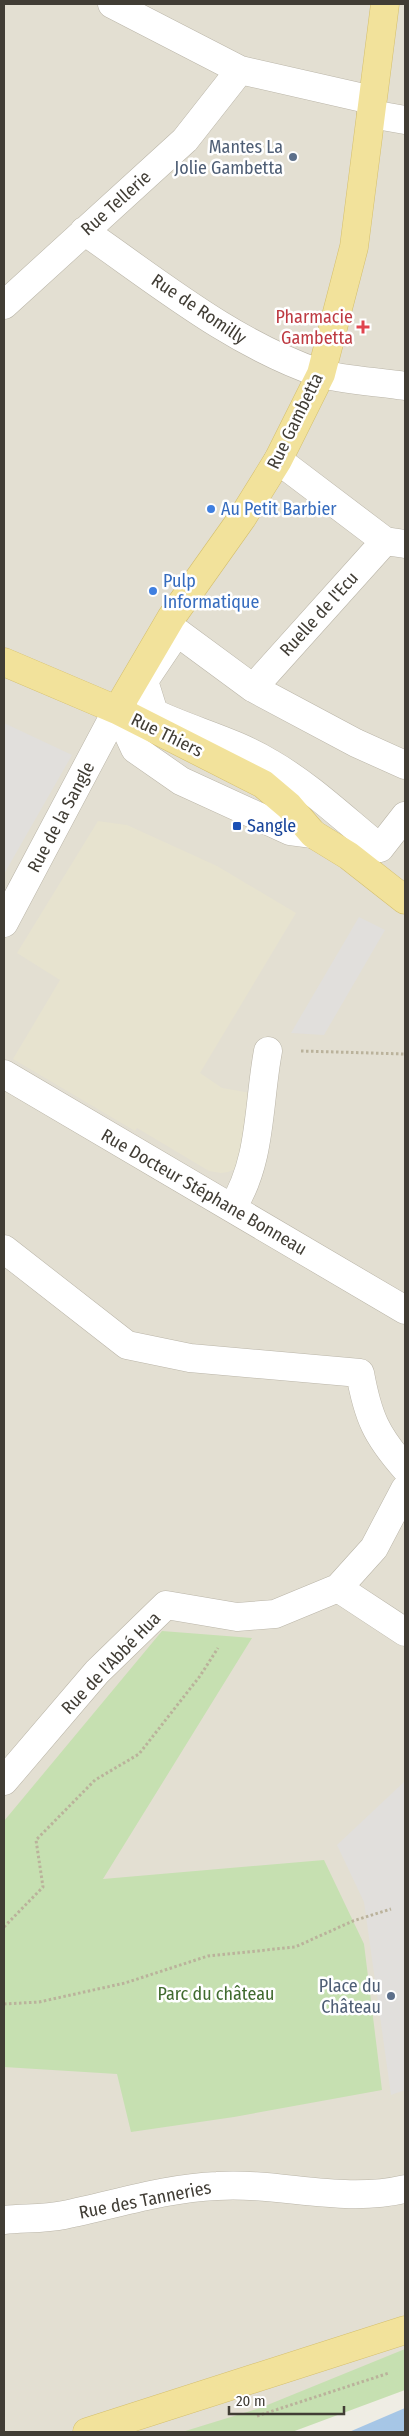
<svg xmlns="http://www.w3.org/2000/svg" width="409" height="2436" font-family="'Fira Sans Condensed',sans-serif">
<style>
.residential{fill:#e3dfd2}
.education{fill:#e7e3cf}
.green{fill:#c6e0b1}
.parking{fill:#e1dfdc}
.water{fill:#a6c6e6}
.lines{fill:none;stroke-linecap:round;stroke-linejoin:round}
.minor-casing{stroke:#bab5a8;stroke-width:29}
.major-casing{stroke:#d4bf6d;stroke-width:29}
.path{stroke:#bab29b;stroke-width:3;stroke-dasharray:2.5 2.5;stroke-linecap:butt}
.minor{stroke:#fff;stroke-width:28}
.major{stroke:#f2e29b;stroke-width:28}
.service-dot{fill:#5c6f8a;stroke:#fff;stroke-width:2}
.health-dot{fill:#e0444e;stroke:#fff;stroke-width:2}
.shop-dot{fill:#3f7fe0;stroke:#fff;stroke-width:2}
.transit-dot{fill:#1a4fb4;stroke:#fff;stroke-width:2}
.labels{text-anchor:middle;dominant-baseline:central;stroke-width:5;stroke-linejoin:round;paint-order:stroke}
.service-label{font-size:18px;fill:#4e5e75;stroke:#fff;text-anchor:end}
.street-label{font-size:18px;fill:#413d35;stroke:#fff}
.health-label{font-size:18px;fill:#be3a42;stroke:#fff;text-anchor:end}
.shop-label{font-size:18px;fill:#366cbe;stroke:#fff;text-anchor:start}
.transit-label{font-size:18px;fill:#164399;stroke:#fff;text-anchor:start}
.park-label{font-size:18px;fill:#406b2f;stroke:#fff}
</style>
<rect width="100%" height="100%" fill="#efede4"/>
<path class="residential" d="M4 4H405V2376L265 2432H4Z"/>
<path class="education" d="M98 821 127 825 217 866 296 913 200 1073 222 1088 251 1093 242 1160 237 1168 228 1172 221 1173 209 1171 137 1128 135 1131 13 1059 60 980 17 953Z"/>
<path class="green" d="M162 1631 252 1638 103 1879 324 1860 364 1944 382 2090 234 2117 131 2132 117 2074 4 2067V1821Z
M405 2349V2390L292 2432H182L260 2408Z"/>
<path class="parking" d="M4 723 72 755 4 874Z
M359 917 385 930 324 1035 291 1033Z
M405 1781V2090L391 2095 364 1902 337 1845Z"/>
<path class="water" d="M405 2408V2432H349Z"/>
<g class="lines">
<g class="minor-casing">
<path id="minor" d="M112 4 240 70 372 100
M371 114 405 120
M84 231C159 283 232 343 319 373 340 380 381 382 405 386
M4 305 185 140 240 70
M278 460 385 541 405 544
M253 688 385 541
M117 710 135 749 181 781 290 831 313 834
M405 765 356 743 253 688 177 632 144 681 154 713C192 731 234 741 270 763 310 786 344 819 380 848L405 816
M4 923 117 710
M4 1074 405 1310
M232 1208C262 1161 258 1104 268 1051
M4 1249 127 1345 190 1358 360 1373C368 1417 376 1435 405 1468
M338 1588 405 1632
M4 1781 97 1672 166 1605 237 1617 275 1614 338 1588 374 1548 405 1489
M4 2220C24 2218 45 2219 64 2215 114 2205 165 2188 217 2186 280 2182 342 2204 405 2189"/>
</g>
<g class="major-casing">
<path id="major" d="M4 662 117 710 263 784 289 806 313 834 349 856 405 900
M117 710 171 618 242 518 278 460 321 374 354 247 385 4
M87 2432 405 2330"/>
</g>
<path class="path" d="M301 1051 405 1054
M4 1927 43 1887 36 1840 95 1780 139 1754 200 1676 218 1648
M4 2004 39 2002 125 1983 208 1956 295 1947 353 1921 391 1909
M257 2416 389 2373"/>
<use href="#minor" class="minor"/>
<use href="#major" class="major"/>
</g>
<g class="service-dot">
<circle cx="293" cy="157" r="5"/>
<circle cx="391" cy="1996" r="5"/>
</g>
<path class="health-dot" d="M360.5 319.5h5v5h5v5h-5v5h-5v-5h-5v-5h5z"/>
<g class="shop-dot">
<circle cx="211" cy="509" r="5"/>
<circle cx="153" cy="591" r="5"/>
</g>
<rect class="transit-dot" x="232" y="821" width="10" height="10" rx="2.5"/>
<g class="labels">
<g class="service-label">
<text x="283" y="147">Mantes La<tspan x="283" dy="21">Jolie Gambetta</tspan></text>
<text x="381" y="1986">Place du<tspan x="381" dy="21">Château</tspan></text>
</g>
<g class="street-label">
<text transform="translate(116 203) rotate(-42)">Rue Tellerie</text>
<text transform="translate(199 309) rotate(34)">Rue de Romilly</text>
<text transform="translate(295 421) rotate(-64)">Rue Gambetta</text>
<text transform="translate(319 614) rotate(-48)">Ruelle de l'Ecu</text>
<text transform="translate(167 735) rotate(26)">Rue Thiers</text>
<text transform="translate(61 817) rotate(-62)">Rue de la Sangle</text>
<text transform="translate(204 1192) rotate(30)">Rue Docteur Stéphane Bonneau</text>
<text transform="translate(111 1663) rotate(-46)">Rue de l'Abbé Hua</text>
<text transform="translate(145 2200) rotate(-11)">Rue des Tanneries</text>
</g>
<g class="health-label">
<text x="353" y="317">Pharmacie<tspan x="353" dy="21">Gambetta</tspan></text>
</g>
<g class="shop-label">
<text x="221" y="509">Au Petit Barbier</text>
<text x="163" y="581">Pulp<tspan x="163" dy="21">Informatique</tspan></text>
</g>
<g class="transit-label">
<text x="247" y="826">Sangle</text>
</g>
<g class="park-label">
<text x="216" y="1994">Parc du château</text>
</g>
</g>
<rect width="409" height="2436" fill="none" stroke="#413d35" stroke-width="10"/>
<path d="M229 2406v8h115v-8" fill="none" stroke="#413d35" stroke-width="2.5"/>
<text x="236" y="2406" font-size="15" fill="#413d35" stroke="#ffffff" stroke-width="4" paint-order="stroke">20 m</text>
</svg>
